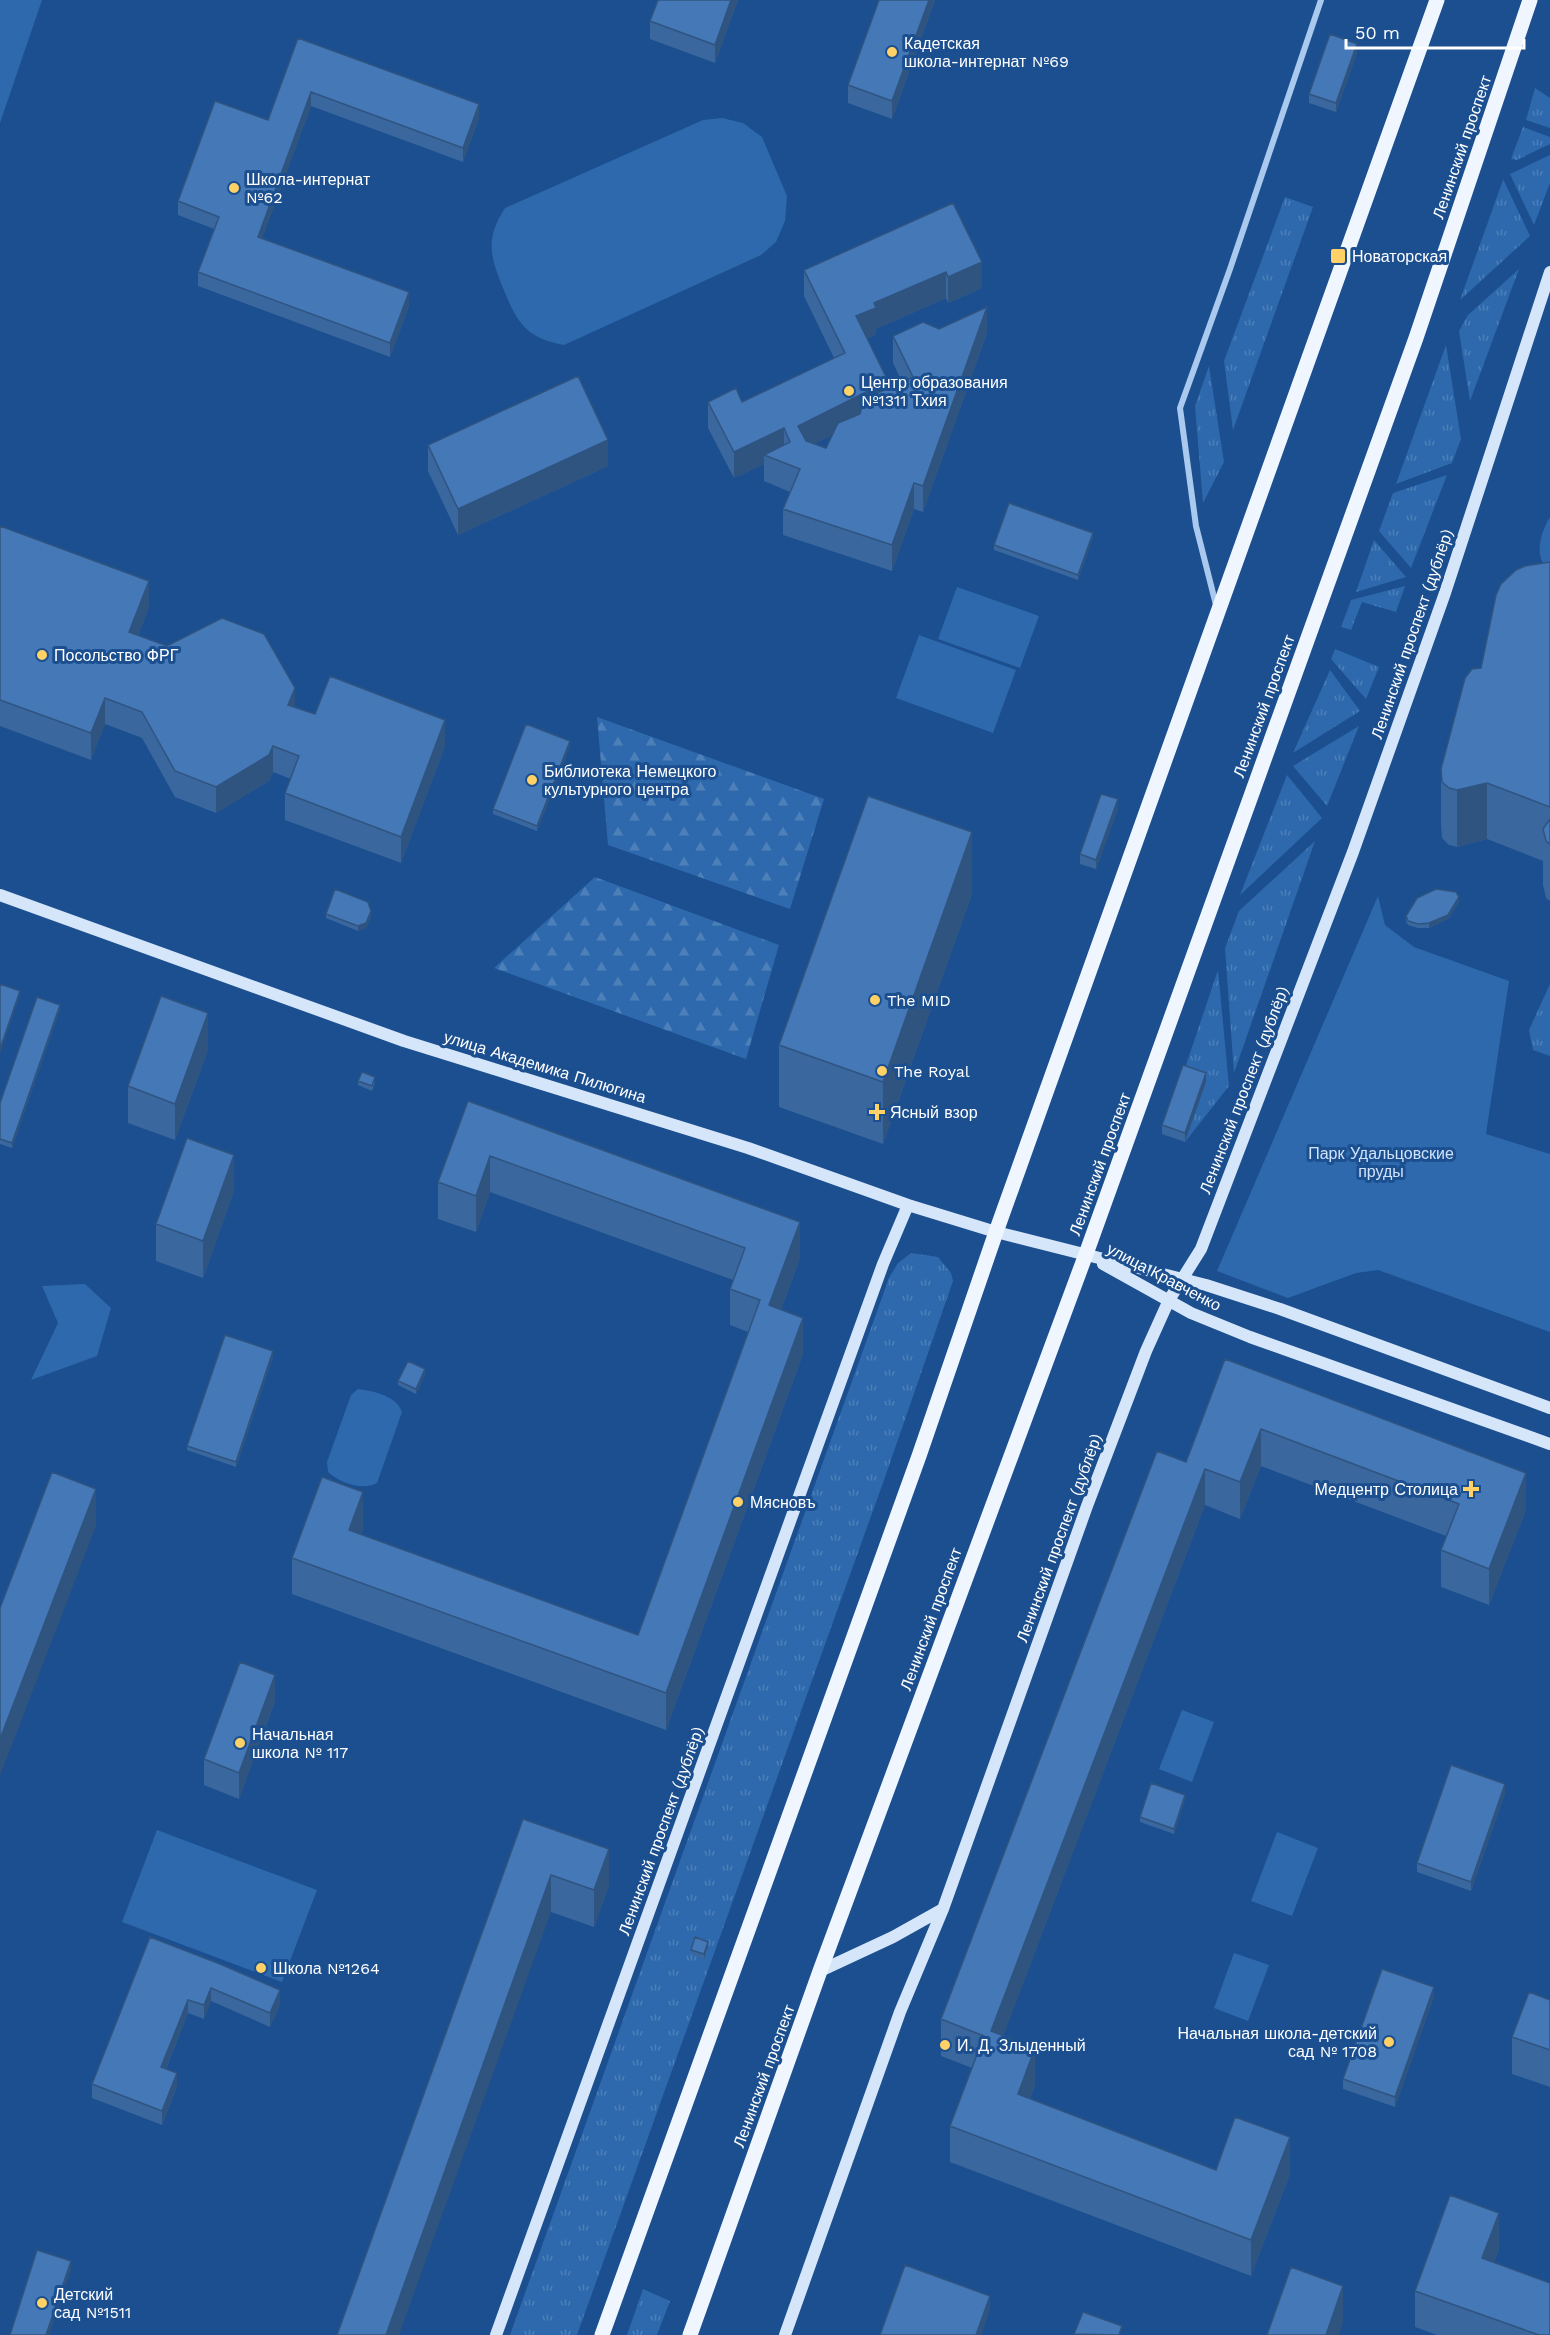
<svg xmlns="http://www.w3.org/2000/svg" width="1550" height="2335" font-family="'Work Sans',sans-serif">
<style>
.grass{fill:url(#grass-tufts)}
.forest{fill:url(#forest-firs)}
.park{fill:#2e69ad}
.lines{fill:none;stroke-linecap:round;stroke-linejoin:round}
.street{stroke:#a9c9ee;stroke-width:6}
.secondary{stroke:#d6e6fa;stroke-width:12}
.primary{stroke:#f0f6ff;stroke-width:15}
.wall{fill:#3a679d;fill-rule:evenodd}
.shaded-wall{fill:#305480}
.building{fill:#4478b7;stroke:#305480;stroke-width:1.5}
.poi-dot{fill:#ffd166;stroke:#1b4f8f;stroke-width:2}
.labels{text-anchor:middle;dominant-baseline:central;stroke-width:6;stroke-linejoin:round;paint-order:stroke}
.poi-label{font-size:16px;fill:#fff;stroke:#1b4f8f;text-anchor:start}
.street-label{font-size:16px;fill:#fff;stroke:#1b4f8f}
.park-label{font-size:16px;fill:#cfe3fa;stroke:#1b4f8f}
</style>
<defs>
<pattern id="grass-tufts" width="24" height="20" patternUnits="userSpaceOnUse" patternTransform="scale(1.5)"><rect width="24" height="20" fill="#2e69ad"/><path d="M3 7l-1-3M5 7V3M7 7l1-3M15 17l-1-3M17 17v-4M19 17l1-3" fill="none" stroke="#4d80b9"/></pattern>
<pattern id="forest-firs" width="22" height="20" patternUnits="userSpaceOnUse" patternTransform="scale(1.5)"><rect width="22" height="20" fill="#2e69ad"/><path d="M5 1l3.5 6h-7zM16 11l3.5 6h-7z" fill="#4d80b9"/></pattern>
</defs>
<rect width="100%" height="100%" fill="#1b4f8f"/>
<path class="grass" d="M1535 88 1550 98V128L1526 120Z
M1523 127 1550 137V144L1517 160 1511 159Z
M1550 155V183L1534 225 1510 174Z
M1503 179 1530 236 1460 300 1503 180Z
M1285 197 1313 207 1233 430 1224 361Z
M1519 269 1470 401 1459 331 1468 315Z
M1446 345 1461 439 1452 463 1396 484Z
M1209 366 1224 462 1203 503 1195 406Z
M1447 475 1411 568 1379 531 1393 493Z
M1550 517V569C1532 559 1541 532 1550 517Z
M1374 540 1406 577 1356 592Z
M1405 586 1396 612 1362 602 1351 630 1341 627 1351 600Z
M1335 649 1379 667 1366 699 1331 659Z
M1330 670 1360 711 1293 753Z
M1359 726 1327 806 1293 766Z
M1287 775 1322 818 1240 895Z
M1315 841 1234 1073 1225 948 1239 911Z
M1218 970 1229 1086 1185 1142 1183 1074Z
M1550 984V1056L1533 1050 1529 1030Z
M911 1253 938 1257 951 1273 953 1281 884 1480 577 2335H510L889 1278 898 1263Z
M643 2289 670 2301 657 2335H627Z"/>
<path class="forest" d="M597 717 824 799 790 909 608 845Z
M595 877 779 945 746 1059 494 968Z"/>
<path class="park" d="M0 0H42L0 123Z
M722 118 743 123 762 137 787 196 785 221 776 242 761 255 564 345C525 338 517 322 503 288 490 256 485 239 505 208L703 120Z
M957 587 1039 616 1020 668 938 639Z
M919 635 1016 670 993 733 896 698Z
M1378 896 1385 925 1414 947 1509 981 1486 1134 1550 1154V1332L1378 1270 1356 1273 1288 1298 1217 1271Z
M85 1284 111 1308 97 1356 31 1380 58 1323 42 1286Z
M358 1389C374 1391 397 1396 402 1412L377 1483C362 1491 340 1483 328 1472L327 1462 351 1395Z
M1182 1710 1214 1722 1192 1782 1159 1769Z
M157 1830 317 1890 282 1982 122 1922Z
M1277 1832 1318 1848 1292 1916 1251 1901Z
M1234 1953 1269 1965 1248 2021 1214 2008Z"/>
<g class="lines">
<path class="street" d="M1216 605 1196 526 1180 408 1230 269 1321 0"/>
<path class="secondary" d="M0 895 404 1041 748 1148 908 1205 996 1232 1206 1285 1280 1309 1550 1408
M1103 1264 1191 1313 1250 1337 1550 1444
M820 1971 893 1937 943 1909
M496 2335 883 1264 908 1205
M785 2335 900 2012 943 1909 1087 1506 1146 1351 1169 1300 1201 1249 1353 852 1445 593 1550 272"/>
<path class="primary" d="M602 2335 919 1456 996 1232 1437 0
M690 2335 820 1971 1086 1254 1416 338 1530 0"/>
</g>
<path class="wall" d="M658 0H738L715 63 650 39V21Z
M879 0H935L892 119 848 103V85Z
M298 38 479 118 463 162 311 106 262 238 409 306 390 357 198 286V272L214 229 178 215V201L268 120Z
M1357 53 1336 112 1309 103V94Z
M953 203 982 288 948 303 946 298 876 329V335L867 338 888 388 902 382 893 363V336L939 329 987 333 923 512 914 509 892 571 783 535V509L790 492 764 481V464L734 478 708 428V402H742L834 358 804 296V270ZM832 435 826 448 814 444Z
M428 445 608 466 458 535 428 471Z
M0 526 149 607 138 636 295 707 315 714 445 746 401 863 285 820V793L291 779 273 772 269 781 216 813 175 797 142 738 105 724 91 760 0 726Z
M1550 530V901L1546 898 1543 885V861L1487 839 1457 847 1449 845 1442 838 1441 825V769L1481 668 1549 563V532Z
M1093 537 1078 580 994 550V545Z
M570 746 537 831 493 814V809Z
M1118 809 1096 869 1080 864V854Z
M972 894 883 1144 779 1107V1045Z
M1459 902 1448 919 1429 928H1418L1408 925 1406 921V916Z
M326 914 371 916 366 928 358 931 326 918Z
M60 1009 12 1148 0 1144V1103Z
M208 1050 175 1140 128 1123V1086Z
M358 1081 375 1082 372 1091 358 1085Z
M1206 1082 1185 1142 1162 1134V1125Z
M468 1101 800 1258 781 1310 803 1354 666 1730 292 1594V1558L363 1529 361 1535 638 1635 748 1332 730 1325V1289L733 1280 490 1192 476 1232 438 1219V1182Z
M234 1191 203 1278 156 1261V1224Z
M273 1356 236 1467 187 1450V1446Z
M1225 1359 1526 1510 1489 1605 1441 1587V1550L1446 1536 1261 1466 1240 1519 1205 1505 1003 2036 1035 2085 1030 2099 1216 2170 1290 2174 1251 2276 950 2162V2126L972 2068 941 2056V2019L1186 1462Z
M425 1374 416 1394 398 1385V1381Z
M275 1701 239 1799 204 1785V1759Z
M1505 1793 1471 1891 1417 1872V1863Z
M1185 1799 1174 1834 1140 1822V1817Z
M523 1819 609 1886 594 1927 551 1912Z
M150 1937 280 2004 270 2027 211 2001 204 2019 188 2013 166 2069 177 2087 162 2125 92 2098V2084Z
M708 1946 704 1959 691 1954V1950Z
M1434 1996 1395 2107 1343 2089V2079Z
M1550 2000V2087L1512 2074V2037Z
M1499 2249 1494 2262 1550 2335H1437L1415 2327V2291Z"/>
<path class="shaded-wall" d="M731 0H738L715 63V45Z
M929 0H935L892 119V101Z
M1357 44V53L1336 112V103Z
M311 92V106L258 250V237Z
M479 104V118L463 162V148Z
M982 262V288L948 303V277Z
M946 272V298L876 329V335L856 343V316L874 303Z
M409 292V306L390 357V343Z
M987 307V333L923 512V486Z
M888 381V408L798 452V426Z
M784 428V454L764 455V464L734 478V452Z
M608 440V466L458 535V509Z
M914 483V509L892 571V545Z
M1093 533V537L1078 580V575Z
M149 581V607L129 659V632Z
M295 688V714L288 705Z
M105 698V724L91 760V733Z
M445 720V746L401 863V837Z
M570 741V746L537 831V826Z
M273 746V772L269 781 216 813V787Z
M1487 783V839L1457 847V790Z
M1118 799V809L1096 869V860Z
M972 832V894L883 1144V1082Z
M1459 897V902L1448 919 1429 928V923Z
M371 911V916L366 928 358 931V926Z
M20 991V995L0 1054V1049Z
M60 1005V1009L12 1148V1143Z
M208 1013V1050L175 1140V1104Z
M1206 1073V1082L1185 1142V1133Z
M234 1155V1191L203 1278V1241Z
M490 1156V1192L476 1232V1196Z
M800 1222V1258L769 1342V1305Z
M803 1318V1354L666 1730V1693Z
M273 1351V1356L236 1467V1462Z
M425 1369V1374L416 1394V1389Z
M1261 1429V1466L1240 1519V1482Z
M1205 1469V1505L991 2068V2031Z
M1526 1473V1510L1489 1605V1569Z
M96 1489V1526L0 1776V1739Z
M363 1492V1529L349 1567V1530Z
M275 1675V1701L239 1799V1773Z
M1505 1784V1793L1471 1891V1882Z
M1185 1795V1799L1174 1834V1829Z
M609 1849V1886L594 1927V1890Z
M551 1875V1912L399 2335H386Z
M708 1942V1946L704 1959V1954Z
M1434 1987V1996L1395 2107V2097Z
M211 1988V2001L204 2019V2005Z
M280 1990V2004L270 2027V2013Z
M188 2000V2013L161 2081V2067Z
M1035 2048V2085L1018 2131V2094Z
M177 2073V2087L162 2125V2111Z
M1290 2137V2174L1251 2276V2240Z
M1499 2213V2249L1482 2295V2258Z
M71 2261V2270L49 2335H46Z
M1343 2286V2322L1339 2335H1326Z
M990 2296V2310L981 2335H976Z"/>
<path class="building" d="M658 0H731L715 45 650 21Z
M879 0H929L892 101 848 85Z
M1330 34 1357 44 1336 103 1309 94Z
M298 38 479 104 463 148 311 92 258 237 409 292 390 343 198 272 219 217 178 201 215 101 268 120Z
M953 203 982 262 948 277 946 272 874 303 876 308 856 316 888 381 798 426 806 441 826 448 838 423 860 414 864 399 913 377 893 336 923 322 939 329 987 307 923 486 914 483 892 545 783 509 800 469 764 455 790 442 784 428 734 452 708 402 736 388 742 402 845 353 804 270Z
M578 376 608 440 458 509 428 445Z
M1009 503 1093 533 1078 575 994 545Z
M0 526 149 581 129 632 167 646 222 618 264 634 295 688 288 705 315 714 330 676 445 720 401 837 285 793 299 756 273 746 269 755 216 787 175 771 142 712 105 698 91 733 0 700Z
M1550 562V807L1487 783 1457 790 1449 788 1442 782 1441 769 1465 678 1472 669 1481 668 1496 595 1501 584 1516 570 1525 566Z
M526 724 570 741 537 826 493 809Z
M1101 794 1118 799 1096 860 1080 854Z
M868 796 972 832 883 1082 779 1045Z
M1550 819V844L1546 841 1543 829Z
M335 889 368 902 371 911 366 923 358 926 326 914Z
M1436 889 1456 892 1459 897 1448 915 1429 923 1418 924 1408 921 1406 916 1417 898Z
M0 984 20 991 0 1049Z
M161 996 208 1013 175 1104 128 1086Z
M37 997 60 1005 12 1143 0 1139V1103Z
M1183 1065 1206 1073 1185 1133 1162 1125Z
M362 1072 375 1077 372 1086 358 1081Z
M468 1101 800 1222 769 1305 803 1318 666 1693 292 1558 322 1477 363 1492 349 1530 638 1635 760 1300 730 1289 745 1248 490 1156 476 1196 438 1182Z
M187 1138 234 1155 203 1241 156 1224Z
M225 1335 273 1351 236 1462 187 1446Z
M1225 1359 1526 1473 1489 1569 1441 1550 1459 1504 1261 1429 1240 1482 1205 1469 991 2031 1035 2048 1018 2094 1216 2170 1235 2117 1290 2137 1251 2240 950 2126 984 2036 941 2019 1157 1451 1186 1462Z
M408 1361 425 1369 416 1389 398 1381Z
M52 1472 96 1489 0 1739V1608Z
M240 1662 275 1675 239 1773 204 1759Z
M1451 1765 1505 1784 1471 1882 1417 1863Z
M1151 1783 1185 1795 1174 1829 1140 1817Z
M523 1819 609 1849 594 1890 551 1875 386 2335H337Z
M150 1937 220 1964 280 1990 270 2013 211 1988 204 2005 188 2000 161 2067 177 2073 162 2111 92 2084Z
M695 1937 708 1942 704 1954 691 1950Z
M1382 1969 1434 1987 1395 2097 1343 2079Z
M1529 1992 1550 2000V2050L1512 2037Z
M1450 2195 1499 2213 1482 2258 1550 2283V2335H1539L1415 2291Z
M37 2250 71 2261 46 2335H10Z
M905 2265 990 2296 976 2335H880Z
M1291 2267 1343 2286 1326 2335H1267Z
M1083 2312 1122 2326 1119 2335 1074 2334Z"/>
<g class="poi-dot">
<circle cx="892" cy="52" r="6"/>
<circle cx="234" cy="188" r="6"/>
<rect x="1330" y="248" width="16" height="16" rx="3"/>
<circle cx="849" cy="391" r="6"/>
<circle cx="42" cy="655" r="6"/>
<circle cx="532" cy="780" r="6"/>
<circle cx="875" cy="1000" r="6"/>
<circle cx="882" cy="1071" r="6"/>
<path d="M874 1103h6v6h6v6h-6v6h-6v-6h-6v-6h6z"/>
<path d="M1468 1480h6v6h6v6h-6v6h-6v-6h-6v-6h6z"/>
<circle cx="738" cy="1502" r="6"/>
<circle cx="240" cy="1743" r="6"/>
<circle cx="261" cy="1968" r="6"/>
<circle cx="1389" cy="2042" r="6"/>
<circle cx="945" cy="2045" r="6"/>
<circle cx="42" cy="2303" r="6"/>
</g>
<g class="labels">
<g class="poi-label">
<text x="904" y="43">Кадетская<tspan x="904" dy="18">школа-интернат №69</tspan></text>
<text x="246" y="179">Школа-интернат<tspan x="246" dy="18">№62</tspan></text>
<text x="1352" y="256">Новаторская</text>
<text x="861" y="382">Центр образования<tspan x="861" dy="18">№1311 Тхия</tspan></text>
<text x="54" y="655">Посольство ФРГ</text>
<text x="544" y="771">Библиотека Немецкого<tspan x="544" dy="18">культурного центра</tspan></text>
<text x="887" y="1000">The MID</text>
<text x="894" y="1071">The Royal</text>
<text x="890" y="1112">Ясный взор</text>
<text x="1458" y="1489" text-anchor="end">Медцентр Столица</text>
<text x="750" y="1502">Мясновъ</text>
<text x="252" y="1734">Начальная<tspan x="252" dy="18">школа № 117</tspan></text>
<text x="273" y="1968">Школа №1264</text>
<text x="1377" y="2033" text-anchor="end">Начальная школа-детский<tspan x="1377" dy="18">сад № 1708</tspan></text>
<text x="957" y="2045">И. Д. Злыденный</text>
<text x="54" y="2294">Детский<tspan x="54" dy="18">сад №1511</tspan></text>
</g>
<g class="street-label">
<text transform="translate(1462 147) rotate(-71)">Ленинский проспект</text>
<text transform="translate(1412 634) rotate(-71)">Ленинский проспект (дублёр)</text>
<text transform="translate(1264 706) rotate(-70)">Ленинский проспект</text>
<text transform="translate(545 1067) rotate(17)">улица Академика Пилюгина</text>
<text transform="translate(1244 1090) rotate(-69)">Ленинский проспект (дублёр)</text>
<text transform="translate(1100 1164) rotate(-70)">Ленинский проспект</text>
<text transform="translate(1164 1277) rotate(28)">улица Кравченко</text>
<text transform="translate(1059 1538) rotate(-70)">Ленинский проспект (дублёр)</text>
<text transform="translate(931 1619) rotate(-70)">Ленинский проспект</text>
<text transform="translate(661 1831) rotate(-70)">Ленинский проспект (дублёр)</text>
<text transform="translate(764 2076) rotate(-70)">Ленинский проспект</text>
</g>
<g class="park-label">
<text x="1381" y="1153">Парк Удальцовские<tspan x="1381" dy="18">пруды</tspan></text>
</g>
</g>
<path d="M1346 39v9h178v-9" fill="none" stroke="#ffffff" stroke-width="3"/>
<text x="1355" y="39" font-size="18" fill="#ffffff" stroke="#1b4f8f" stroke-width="4.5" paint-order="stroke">50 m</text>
</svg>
